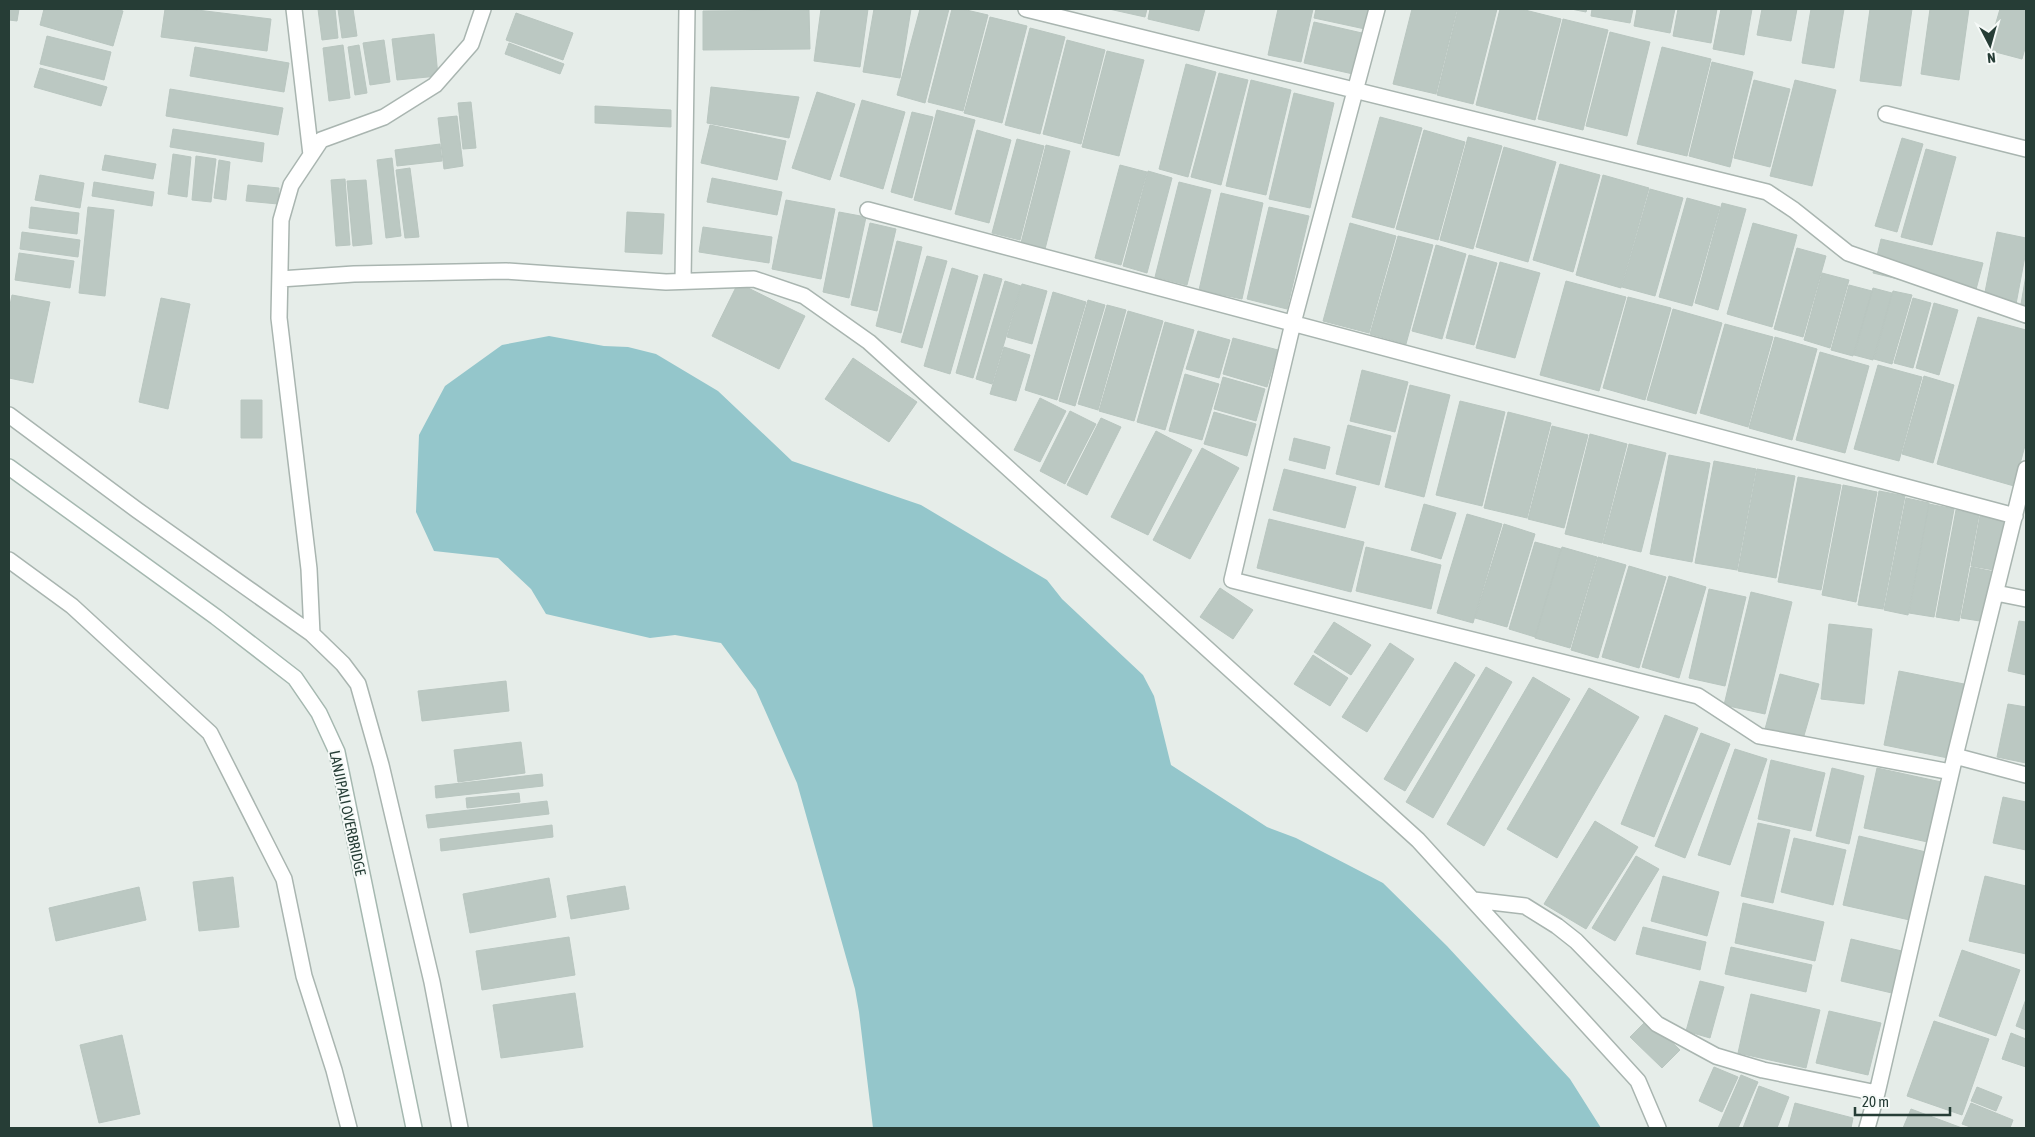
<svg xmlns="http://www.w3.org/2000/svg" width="2035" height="1137" font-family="'Asap Condensed',sans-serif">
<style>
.water{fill:#94c6cb}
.building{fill:#bbc8c2;stroke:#b9c6c0}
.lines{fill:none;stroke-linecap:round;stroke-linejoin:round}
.street-casing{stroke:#a9b5b0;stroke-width:18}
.secondary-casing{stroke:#a5b8b0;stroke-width:18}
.street{stroke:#fff;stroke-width:15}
.secondary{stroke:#fff;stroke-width:15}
.labels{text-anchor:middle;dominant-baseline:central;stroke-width:4;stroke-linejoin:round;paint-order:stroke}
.street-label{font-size:15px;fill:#263d36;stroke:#f6faf8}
</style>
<rect width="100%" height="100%" fill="#e6ede9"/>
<path class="water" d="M549 336 604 346 628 347 656 354 718 391 792 461 921 505 1047 580 1062 599 1143 675 1154 696 1171 765 1267 827 1296 838 1383 883 1447 946 1570 1079 1601 1128H873L859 1012 855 989 797 783 756 690 721 643 675 635 650 638 546 614 531 589 498 558 434 551 416 512 419 435 445 386 502 345Z"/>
<path class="building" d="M9 9H19L17 21 9 20Z
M44 9H115L123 11 113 46 40 25Z
M165 9H189L271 19 267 51 161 37Z
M318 9H335L338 38 322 40Z
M338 9H353L357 36 342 38Z
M821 9H868L860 67 814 61Z
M874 9H911L900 78 863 72Z
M920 9H949L925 103 897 95Z
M952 9H962L988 15 963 111 928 102Z
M1109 9H1147L1145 17Z
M1150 9H1205L1199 31 1148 19Z
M1278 9H1313L1301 62 1268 55Z
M1316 9H1370L1365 29 1314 18Z
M1412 9H1457L1436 94 1393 84Z
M1458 9H1497L1473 104 1437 95Z
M1500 9H1521L1561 19 1535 120 1476 105Z
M1571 9H1587L1586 12Z
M1592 9H1633L1630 23 1591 16Z
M1637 9H1675L1670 33 1634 26Z
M1678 9H1717L1711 43 1673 36Z
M1721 9H1752L1744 55 1713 49Z
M1762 9H1797L1791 41 1757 35Z
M1811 9H1844L1834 68 1802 63Z
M1870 9H1912L1901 86 1860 81Z
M1930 9H1969L1959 80 1921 74Z
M2000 9H2026V45L2022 59 1988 50Z
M809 10 810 49 703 50V11Z
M516 13 573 33 563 60 506 40Z
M990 17 1027 26 1002 123 964 113Z
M1563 19 1608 30 1583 130 1538 119Z
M1314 22 1362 33 1353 74 1304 63Z
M1030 28 1065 37 1040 134 1005 125Z
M1610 32 1650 42 1627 136 1586 126Z
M434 34 438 76 397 80 392 39Z
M47 36 111 52 104 80 40 64Z
M384 40 390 82 370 85 363 43Z
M1067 40 1105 50 1081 144 1043 134Z
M509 43 564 64 560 74 505 54Z
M343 45 350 98 329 101 323 48Z
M359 45 367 93 355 95 348 47Z
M195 47 289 63 284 92 190 76Z
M1662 47 1711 59 1687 156 1637 144Z
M1107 51 1144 60 1119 156 1082 147Z
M1712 62 1753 72 1730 167 1689 156Z
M1186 64 1216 72 1188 177 1159 169Z
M40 68 107 87 101 106 34 87Z
M1219 73 1248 80 1221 185 1191 177Z
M1251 80 1291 90 1266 195 1226 186Z
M1754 80 1790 89 1770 167 1734 158Z
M1795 80 1836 90 1812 186 1770 176Z
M711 87 799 97 789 138 707 123Z
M170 89 283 108 278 135 166 116Z
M817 92 855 104 830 180 792 168Z
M1294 93 1334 103 1310 208 1269 199Z
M862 100 905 112 883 189 840 176Z
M471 102 476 148 463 149 458 103Z
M595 106 671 110V127L595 123Z
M937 110 975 120 951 210 914 200Z
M912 112 933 117 912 198 891 192Z
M457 116 463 166 444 169 438 118Z
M1380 117 1422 128 1394 228 1352 217Z
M710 125 786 141 777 180 701 163Z
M173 129 264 143 262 162 170 147Z
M977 130 1011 140 989 223 955 214Z
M1424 130 1465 142 1438 240 1396 229Z
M1468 137 1502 146 1473 249 1440 240Z
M1902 138 1923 144 1897 232 1875 226Z
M1017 139 1044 146 1020 240 992 233Z
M440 144 442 161 397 166 395 150Z
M1046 145 1070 151 1045 249 1021 243Z
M1504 147 1556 162 1528 262 1476 247Z
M1926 149 1956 157 1932 245 1901 237Z
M173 154 191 157 187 197 168 194Z
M105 155 156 164 153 179 102 170Z
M196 156 216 159 211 202 192 200Z
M392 158 401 236 386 238 377 160Z
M219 160 230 162 226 200 214 198Z
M1560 164 1600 175 1573 272 1533 260Z
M1120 165 1147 172 1121 265 1095 258Z
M410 168 419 237 405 238 396 170Z
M1148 171 1172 178 1147 273 1123 266Z
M40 175 84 183 80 208 35 200Z
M1603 175 1649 188 1621 288 1576 275Z
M712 178 782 192 777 215 707 202Z
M345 179 350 245 336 246 331 180Z
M366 180 372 244 353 246 347 181Z
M94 182 154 192 152 206 92 196Z
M1179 182 1211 190 1187 285 1155 277Z
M248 185 279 188 278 204 246 201Z
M1650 189 1683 198 1655 296 1622 287Z
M1221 193 1263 203 1242 299 1199 290Z
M1687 198 1720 207 1692 306 1659 297Z
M786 200 835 209 821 279 772 269Z
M1722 203 1746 209 1718 310 1695 303Z
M31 207 79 213 77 234 29 228Z
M88 207 114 210 105 296 79 293Z
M1269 207 1309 216 1287 309 1247 299Z
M627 212 664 214 662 254 625 252Z
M839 212 866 217 849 298 823 292Z
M870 223 896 229 877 311 851 305Z
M1350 223 1396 236 1369 333 1323 321Z
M1753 223 1797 235 1772 327 1727 314Z
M703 227 772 237 769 263 699 252Z
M22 232 80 240 78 257 20 249Z
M1997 232 2026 238V251L2016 304 1984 297Z
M1398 236 1433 245 1406 344 1370 334Z
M1881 239 1983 263 1974 297 1873 273Z
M897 241 922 247 901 333 876 326Z
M1436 245 1466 254 1442 339 1412 331Z
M1797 248 1826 256 1803 337 1774 329Z
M19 253 74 261 70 288 15 280Z
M1469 255 1497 263 1474 345 1446 338Z
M927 256 947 261 922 348 901 342Z
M1500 262 1540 273 1515 358 1476 348Z
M952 268 978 276 950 374 924 366Z
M1822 273 1849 280 1830 348 1804 340Z
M984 274 1002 279 973 378 956 373Z
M2026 275V305L2021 304Z
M1005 281 1021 286 992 384 976 379Z
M1566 281 1626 297 1599 391 1540 375Z
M738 283 805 316 779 369 712 336Z
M1022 284 1047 291 1032 344 1007 337Z
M1849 285 1872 291 1853 356 1831 350Z
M1873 288 1892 293 1873 360 1854 355Z
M1893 291 1912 295 1892 364 1874 359Z
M1053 292 1086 302 1057 400 1025 390Z
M12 295 50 302 33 383 9 378V310Z
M1628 297 1671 308 1645 400 1603 388Z
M161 298 190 304 168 409 139 402Z
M1913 298 1931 303 1913 368 1894 363Z
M1088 300 1105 305 1075 406 1059 401Z
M1934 303 1958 310 1939 375 1916 368Z
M1107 305 1126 310 1098 410 1078 404Z
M1673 309 1722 323 1696 414 1647 400Z
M1128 311 1163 321 1134 421 1099 411Z
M1978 317 2026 330V442L2014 486 1937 464Z
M1165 322 1194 330 1165 430 1137 422Z
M1725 324 1773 337 1748 427 1700 413Z
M1198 331 1230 340 1219 378 1186 369Z
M1775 337 1817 349 1792 440 1749 428Z
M1233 338 1278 350 1267 387 1223 374Z
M1004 347 1030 355 1016 401 990 394Z
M1820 352 1869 366 1845 453 1796 440Z
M853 358 917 402 889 442 825 399Z
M1878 365 1922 377 1899 461 1854 449Z
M1362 370 1408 382 1395 432 1350 421Z
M1185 374 1219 384 1202 440 1169 431Z
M1924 376 1954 385 1933 463 1902 454Z
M1223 377 1265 389 1256 421 1214 409Z
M1410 385 1450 395 1424 497 1385 487Z
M1040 398 1066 411 1040 462 1014 450Z
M241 400H262V438H241Z
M1460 401 1505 412 1482 506 1436 495Z
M1070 411 1096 424 1065 484 1040 471Z
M1214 412 1256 424 1247 456 1204 444Z
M1508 412 1551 423 1527 518 1484 508Z
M1101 418 1121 427 1087 495 1067 485Z
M1348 425 1391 436 1379 485 1336 474Z
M1552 426 1588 435 1564 528 1528 519Z
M1156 431 1192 450 1148 535 1111 517Z
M1590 434 1627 444 1602 543 1565 534Z
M1294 438 1330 447 1325 469 1289 460Z
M1629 444 1666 453 1641 552 1603 543Z
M1202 448 1239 468 1190 559 1153 540Z
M1669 455 1710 463 1692 562 1650 554Z
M1714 461 1756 469 1737 570 1695 563Z
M1284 469 1356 487 1345 528 1273 510Z
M1757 469 1795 476 1776 578 1738 571Z
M1798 477 1841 485 1821 590 1778 582Z
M1843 485 1877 492 1856 602 1822 595Z
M1879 491 1905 496 1883 609 1858 605Z
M1906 498 1929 503 1908 615 1884 610Z
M1424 504 1456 513 1441 559 1411 550Z
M1929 504 1954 509 1934 617 1909 613Z
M1956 510 1979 515 1959 621 1936 617Z
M1467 514 1502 524 1473 623 1437 613Z
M1980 516 2008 522 1999 571 1971 566Z
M1269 519 1364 542 1351 592 1257 568Z
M1504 524 1535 534 1507 627 1475 618Z
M1535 542 1561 549 1535 637 1509 629Z
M1366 547 1441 565 1431 609 1356 591Z
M1562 547 1597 557 1570 648 1535 638Z
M1598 557 1626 565 1598 658 1571 650Z
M1629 566 1666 577 1639 668 1602 657Z
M1971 567 1995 572 1986 622 1961 618Z
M1669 576 1706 587 1679 678 1642 667Z
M1220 588 1253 610 1233 639 1200 617Z
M1709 589 1746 597 1725 686 1689 678Z
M1751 592 1792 602 1765 714 1724 705Z
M2019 621 2026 622V675L2008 671Z
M1334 622 1371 645 1351 675 1314 652Z
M1829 624 1872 629 1864 704 1821 699Z
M1390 643 1414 659 1367 732 1342 717Z
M1313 655 1348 678 1330 706 1294 684Z
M1455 662 1475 675 1405 791 1384 779Z
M1486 667 1512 682 1433 818 1406 802Z
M1899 671 1964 684 1948 758 1884 745Z
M1780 674 1819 684 1803 739 1765 729Z
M1533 677 1570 699 1484 846 1447 824Z
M506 681 509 711 422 721 418 691Z
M1589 688 1639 717 1557 858 1507 829Z
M2008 704 2026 707V763L1997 757Z
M1665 715 1698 728 1654 837 1621 824Z
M1701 733 1730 744 1685 858 1655 846Z
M521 742 525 773 458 782 454 750Z
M1735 749 1767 759 1730 865 1698 855Z
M1771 760 1825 773 1811 831 1758 819Z
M1832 768 1864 776 1849 844 1816 836Z
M1877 768 1946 783 1932 843 1864 828Z
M542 774 543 786 436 798 435 786Z
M519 793 520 802 467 808 466 798Z
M2003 797 2026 802V850L1993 843Z
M547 801 549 814 428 828 426 815Z
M1595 821 1638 847 1586 929 1544 904Z
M1758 823 1790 830 1773 903 1741 896Z
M552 825 553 837 441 851 440 839Z
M1859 836 1930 853 1914 921 1843 905Z
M1794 838 1846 850 1833 905 1781 892Z
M1636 856 1659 869 1615 941 1592 928Z
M1663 876 1719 892 1707 936 1651 921Z
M1985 876 2026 886V954L1969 941Z
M233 877 239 927 199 931 193 882Z
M549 878 556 917 470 933 463 894Z
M625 886 629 909 571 919 567 896Z
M139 887 146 920 56 941 49 908Z
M1743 903 1824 922 1815 961 1735 943Z
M1643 927 1706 942 1700 970 1636 954Z
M569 937 575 975 482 990 476 951Z
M1851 939 1906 952 1896 994 1841 981Z
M1731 947 1812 965 1806 992 1725 974Z
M1962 950 2020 970 1996 1036 1939 1016Z
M1700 981 1724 987 1710 1038 1686 1031Z
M575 993 583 1047 501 1058 493 1005Z
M1751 994 1820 1010 1806 1068 1738 1053Z
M2026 999V1030L2016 1026Z
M1829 1011 1881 1023 1868 1075 1816 1063Z
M1648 1019 1680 1050 1662 1068 1630 1037Z
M1934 1021 1989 1039 1962 1115 1907 1096Z
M2011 1033 2026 1039V1067L2002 1059Z
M122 1035 140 1114 99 1123 80 1045Z
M1714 1067 1738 1077 1722 1112 1699 1101Z
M1741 1075 1758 1082 1738 1128H1718Z
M1759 1086 1789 1097 1777 1128H1743Z
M1977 1087 2002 1097 1996 1111 1971 1101Z
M1795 1103 1853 1118 1851 1128H1788Z
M1971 1103 2013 1120 2010 1128H1973L1962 1124Z
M1911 1109 1962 1128H1903Z"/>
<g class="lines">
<g class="street-casing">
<path id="street" d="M294 9 311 155
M1026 9 1767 192 1794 210 1848 253 2026 315
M1377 9 1293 323 1232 580 1698 696 1759 736 1951 772
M1886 114 2026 149
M868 210 2015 516
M280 279 354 274 506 271 666 282 754 279 804 296 869 342 1418 840 1638 1081 1658 1128
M683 281 687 9
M9 415 137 510 312 634 343 664 358 684 381 765 432 982 460 1128
M9 560 72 606 210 733 284 879 304 976 334 1070 349 1128
M1996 593 2026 599
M312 634 309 569 279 318 281 220 291 185 321 140 384 117 435 85 471 44 483 9
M1955 756 2026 775
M1474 900 1525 906 1557 926 1576 941 1657 1024 1716 1056 1763 1070 1877 1093
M1867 1128 1877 1093 1955 756 2026 469"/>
</g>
<g class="secondary-casing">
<path id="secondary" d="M9 467 216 617 295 678 319 713 337 752 414 1128"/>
</g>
<use href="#street" class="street"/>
<use href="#secondary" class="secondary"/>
</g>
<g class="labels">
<g class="street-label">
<text transform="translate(348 813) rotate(78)">LANJIPALI OVERBRIDGE</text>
</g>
</g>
<rect width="2035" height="1137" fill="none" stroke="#263d36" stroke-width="20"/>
<g transform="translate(1990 45) rotate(174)" stroke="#f6faf8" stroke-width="4" paint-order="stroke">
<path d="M0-4L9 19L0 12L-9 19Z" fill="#263d36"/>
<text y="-8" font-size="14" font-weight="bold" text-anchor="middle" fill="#263d36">N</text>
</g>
<path d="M1855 1107v8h95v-8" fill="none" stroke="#263d36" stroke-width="2.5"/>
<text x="1862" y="1107" font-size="15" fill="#263d36" stroke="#f6faf8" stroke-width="4" paint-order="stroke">20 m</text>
</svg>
